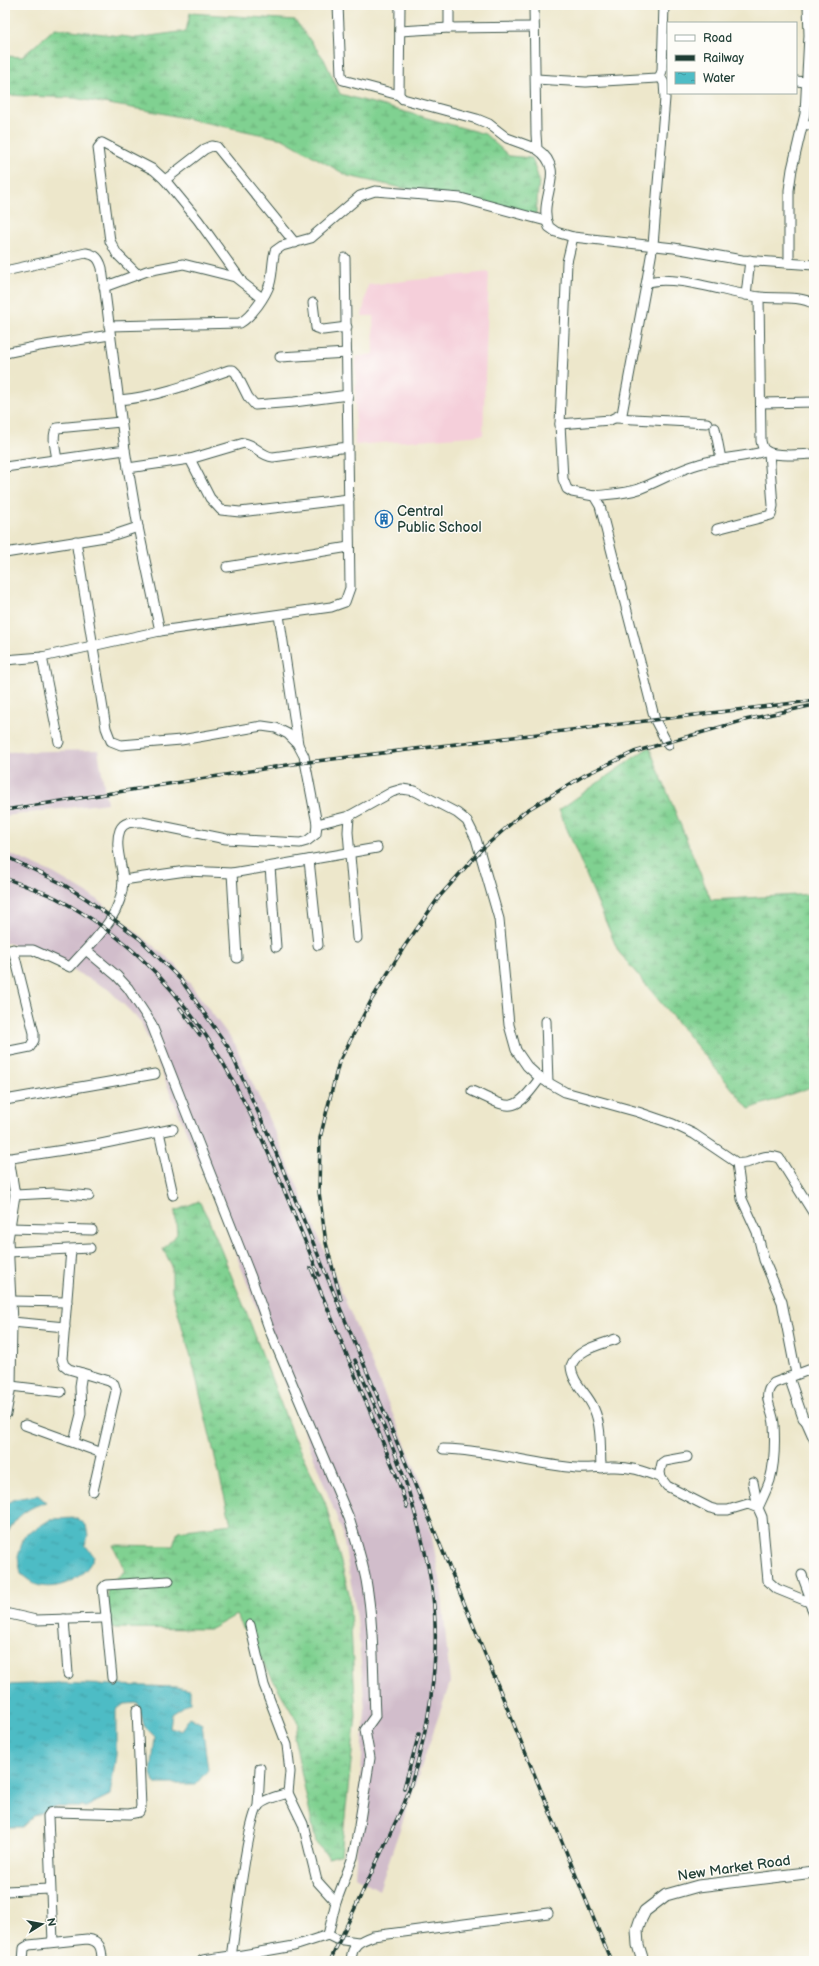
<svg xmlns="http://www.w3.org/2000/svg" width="819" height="1966" font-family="'Balsamiq Sans',sans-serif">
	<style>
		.built { fill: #f5cfda }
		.railway { fill: #d1bdcb }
		.wetland { fill: url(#wetland-marsh); stroke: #508762 }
		.water { fill: url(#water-ripples); stroke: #367c7c }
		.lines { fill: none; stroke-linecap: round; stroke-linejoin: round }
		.minor-casing { stroke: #3e564b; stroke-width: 11 }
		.tertiary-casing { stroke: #3e564b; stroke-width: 13 }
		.minor { stroke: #fff; stroke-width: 9 }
		.tertiary { stroke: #fff; stroke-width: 11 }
		.rail-casing { stroke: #1f3d34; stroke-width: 3.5 }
		.rail { stroke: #fdfcf7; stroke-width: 2; stroke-dasharray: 6; stroke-linecap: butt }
		.labels { text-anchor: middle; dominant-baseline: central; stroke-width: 3; stroke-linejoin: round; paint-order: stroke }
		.poi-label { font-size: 14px; fill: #1f3d34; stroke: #fdfcf7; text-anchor: start }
		.street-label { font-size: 14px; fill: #1f3d34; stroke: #fdfcf7 }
	</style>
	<defs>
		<pattern id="wetland-marsh" width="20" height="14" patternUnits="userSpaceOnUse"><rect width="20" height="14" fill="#80d191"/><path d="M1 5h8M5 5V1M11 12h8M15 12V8" fill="none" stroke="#68ab77"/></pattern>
		<pattern id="water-ripples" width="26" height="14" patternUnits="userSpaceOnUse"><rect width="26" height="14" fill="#4ebcc5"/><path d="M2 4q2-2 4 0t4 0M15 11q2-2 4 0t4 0" fill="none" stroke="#409aa1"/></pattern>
	</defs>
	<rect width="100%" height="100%" fill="#fdfcf7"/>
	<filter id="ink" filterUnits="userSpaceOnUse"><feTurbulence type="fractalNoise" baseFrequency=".025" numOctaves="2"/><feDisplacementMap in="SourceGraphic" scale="8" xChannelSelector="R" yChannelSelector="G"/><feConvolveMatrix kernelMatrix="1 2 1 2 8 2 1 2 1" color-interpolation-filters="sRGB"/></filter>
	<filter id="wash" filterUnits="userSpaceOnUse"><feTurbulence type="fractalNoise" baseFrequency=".012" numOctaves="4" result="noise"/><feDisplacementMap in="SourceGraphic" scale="16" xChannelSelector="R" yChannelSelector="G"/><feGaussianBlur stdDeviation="0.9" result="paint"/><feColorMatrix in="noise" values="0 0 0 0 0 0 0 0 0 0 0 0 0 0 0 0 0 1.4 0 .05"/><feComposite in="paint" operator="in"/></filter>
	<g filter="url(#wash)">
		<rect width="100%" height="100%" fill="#ede7cb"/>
		<path class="built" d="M489,272L483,435L355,445L356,357L374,354L373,316H362L368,285Z"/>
		<g class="railway">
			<path d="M98,750L107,803L5,816V752Z"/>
			<path d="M5,852L53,873L97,899L176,965L235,1044L276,1135L422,1484L441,1585L450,1683L379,1890L355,1876L365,1709L357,1618L342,1531L223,1220L141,1022L108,989L61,964L8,943L5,944Z"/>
		</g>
		<g class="wetland">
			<path d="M190,13L295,20L324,59L340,94L485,134L509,156L532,158L539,180L536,213L528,216L348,176L283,139L156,112L73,98L5,95V56L22,57L55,28L136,38L186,31Z"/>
			<path d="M649,747L711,900L814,894V1086L749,1109L618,951L559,810Z"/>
			<path d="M199,1201L208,1218L247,1314L293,1436L325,1502L349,1593L356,1716L341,1854L329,1858L316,1843L294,1737L299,1725L236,1615L211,1629L110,1628L107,1586L125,1571L113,1545L173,1546L178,1531L231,1524L193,1365L172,1291V1266L163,1249L177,1234L175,1211Z"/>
		</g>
		<g class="water">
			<path d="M38,1495L46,1502C25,1509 15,1517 5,1538V1505L15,1499Z"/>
			<path d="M77,1518L86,1525L88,1536L85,1545L94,1556C87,1577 59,1592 37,1585C32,1583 26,1578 21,1574L18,1557L24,1536L51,1519Z"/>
			<path d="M55,1683L176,1687L190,1690V1702L172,1714L170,1727L181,1731L189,1717L202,1724L208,1770L196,1784H155L151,1774L155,1737L144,1726L138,1703L124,1704L116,1710V1755L110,1795L86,1807H53L34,1816L22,1827H5V1685Z"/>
		</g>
	</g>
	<g filter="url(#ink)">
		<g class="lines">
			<defs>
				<g id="minor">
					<path d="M338,5L341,74L343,80L399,95"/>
					<path d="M400,5L399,95L403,99L477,119L489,124L507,138L537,149"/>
					<path d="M449,5V28"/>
					<path d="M534,5L536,134L537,149C569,171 536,199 549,227L556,232L573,237L674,248L742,260L814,265"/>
					<path d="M400,31L449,28L534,27"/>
					<path d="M536,79L586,82L657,78L660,76L662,71L664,5"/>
					<path d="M796,81L806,82"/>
					<path d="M804,124L814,126"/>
					<path d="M165,180L205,149L212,146L217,147L295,243"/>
					<path d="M573,237L567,262L560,424L563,479L567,489L572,492L594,496L600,506L655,720L668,745"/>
					<path d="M789,263V190L792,169L805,114L809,35L808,5"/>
					<path d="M5,271L86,253C96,255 99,258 102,268L125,450L5,467"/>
					<path d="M137,274L117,254L110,241L98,148L102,143L154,170L165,180L198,220L241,280"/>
					<path d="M646,285L653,245L665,98L664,83L660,76"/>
					<path d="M104,287L147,271L183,264L235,277L262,298"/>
					<path d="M746,295L750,260"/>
					<path d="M759,297L761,441C762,445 762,448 765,450C773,458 803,454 814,454"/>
					<path d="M313,303L316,328L323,330L347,327"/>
					<path d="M109,326L240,323C252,316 266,296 270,283C273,272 272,261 275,251L282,246L311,238L360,196L375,191L461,198L546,221"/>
					<path d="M5,353L39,346L110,335"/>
					<path d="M280,357L347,353"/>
					<path d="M119,400C157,397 193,383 229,370H233L236,373L248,397L255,405L294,402L348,395"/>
					<path d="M761,403L814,402"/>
					<path d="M616,418L707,423"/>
					<path d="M560,424L610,420L622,414L646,285L649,282C674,274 731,294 759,297C776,299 799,295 814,304"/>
					<path d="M715,428L721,459"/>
					<path d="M190,459L210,498L221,510L240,512L349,499"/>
					<path d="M57,460C56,451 51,435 57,428L121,422"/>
					<path d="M128,468L190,459L244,443C256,445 261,456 273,457L348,447L345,258"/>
					<path d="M594,496C609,494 625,494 639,489C660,481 677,470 699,464C721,457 744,458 765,451"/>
					<path d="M717,529L771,515L773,506L769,453"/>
					<path d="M76,541L106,728L111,741L121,745L181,740L262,726L276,728L288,734L297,743L304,756L317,824L349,816L392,792L402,789L415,791L457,813L467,821L476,839L499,919L509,1025L516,1050L527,1066L540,1078L565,1092L638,1112L673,1124L694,1134L737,1163C753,1166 761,1151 779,1158L814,1214"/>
					<path d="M5,553L111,536L138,527"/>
					<path d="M227,567L349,547"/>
					<path d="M279,615L298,744"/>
					<path d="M160,631L331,607L345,602L350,588L348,447"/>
					<path d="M42,657L59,742"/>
					<path d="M5,660L42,657L160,631L138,527L125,450"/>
					<path d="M349,816L348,832L357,938"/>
					<path d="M309,860L318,945"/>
					<path d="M270,867L276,947"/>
					<path d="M232,873L237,958"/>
					<path d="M123,880L186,871L232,873L377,848"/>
					<path d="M5,950H33L70,967C92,942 123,916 123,880C122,864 114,845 120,830C124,821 133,822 142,822L226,839L300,843L307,841L316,834L317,824"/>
					<path d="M86,950L117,976L128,988L151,1023L251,1277L270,1331L349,1518C355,1538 362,1559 366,1580C374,1625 373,1671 375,1716L365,1730L370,1758L359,1826L353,1857L336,1902L328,1935"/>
					<path d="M546,1021L548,1083"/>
					<path d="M5,1052L30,1047L34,1040V1033L13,949"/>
					<path d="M472,1091C510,1108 513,1116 540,1078"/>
					<path d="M5,1100L155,1074"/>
					<path d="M159,1132L173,1195"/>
					<path d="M5,1159L96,1145L173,1129"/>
					<path d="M737,1163L742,1199L757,1232L764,1260L782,1302L796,1374"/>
					<path d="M15,1195L54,1193L89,1196"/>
					<path d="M9,1228L92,1230"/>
					<path d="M71,1250L62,1359L64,1365L69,1369L109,1381L114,1384L116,1391L93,1491"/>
					<path d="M8,1252L90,1248"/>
					<path d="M11,1301L67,1302"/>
					<path d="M12,1322L65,1327"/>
					<path d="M789,1377L803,1418L806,1421L814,1420"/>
					<path d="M11,1386L61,1392"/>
					<path d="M6,1414L11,1386L12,1322L8,1240L15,1195L9,1158"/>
					<path d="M806,1421L814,1439"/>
					<path d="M25,1425L102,1453"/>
					<path d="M74,1442L81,1414L80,1386L82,1373"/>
					<path d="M443,1449C488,1450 531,1464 576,1468C588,1469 599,1467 610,1467C629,1466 644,1471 661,1478"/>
					<path d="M687,1457L665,1461L662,1463L660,1472L661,1478L667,1486L710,1508L718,1510H728L748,1504L758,1508L762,1517L768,1581L777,1589L809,1602L814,1613"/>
					<path d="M601,1468C600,1449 602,1427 594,1409C588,1393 572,1384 571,1366C577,1349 600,1345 616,1339"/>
					<path d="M753,1482L758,1508"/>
					<path d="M758,1508C762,1499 767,1489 770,1480C775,1462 775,1441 774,1424C773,1409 760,1395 774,1383L814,1368"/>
					<path d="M802,1575L809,1594L811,1605"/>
					<path d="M5,1613L36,1620L102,1618L106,1616L103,1588L106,1585L169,1581"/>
					<path d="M106,1616L112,1678"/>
					<path d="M64,1619L68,1674"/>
					<path d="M250,1625L264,1685L287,1745L290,1772L288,1793"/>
					<path d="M258,1806L260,1768"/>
					<path d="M5,1891L50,1889"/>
					<path d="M336,1902L317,1881L303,1824L288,1793C279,1796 266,1798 259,1805C247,1820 235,1932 231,1957L294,1946L328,1935L336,1939L358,1942"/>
					<path d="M53,1942L48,1816L50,1813L55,1812L129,1814L139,1812L141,1807L137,1710"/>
					<path d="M23,1961L24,1948L29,1945L87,1939C100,1940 102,1949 102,1961"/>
					<path d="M351,1961C352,1944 359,1941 373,1936L548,1913"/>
				</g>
				<g id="tertiary">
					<path d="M203,1961L231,1957L235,1961"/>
					<path d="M643,1961L638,1945L637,1930L640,1921L645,1911L666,1895L698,1886L814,1872"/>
				</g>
			</defs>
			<use href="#minor" class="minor-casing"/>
			<use href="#tertiary" class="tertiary-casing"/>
			<use href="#minor" class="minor"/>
			<use href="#tertiary" class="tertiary"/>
			<defs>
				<g id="rail">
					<path d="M5,810L300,763L810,701"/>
					<path d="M5,856L61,883L88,900L140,939L181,980L228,1047L269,1136L340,1308L432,1525L611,1961"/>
					<path d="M5,878C22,885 40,890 56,898C209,978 257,1126 319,1275"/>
					<path d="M180,1008L200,1035"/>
					<path d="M311,1268L395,1472L407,1507"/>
					<path d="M341,1300L326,1243L319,1192L320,1138L339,1062L372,999L404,947L439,897L480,851L524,812L585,775L634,752L745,720L814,705"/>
					<path d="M404,1788L419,1734"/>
					<path d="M330,1961L404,1804C428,1739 442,1659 432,1589C427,1554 417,1520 407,1486C393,1443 372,1401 355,1360"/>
				</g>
			</defs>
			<use href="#rail" class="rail-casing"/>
			<use href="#rail" class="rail"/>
		</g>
	</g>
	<defs>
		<symbol id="building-ring" viewBox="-11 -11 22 22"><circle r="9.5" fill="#fdfcf7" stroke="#1f6fb2" stroke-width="1.5"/><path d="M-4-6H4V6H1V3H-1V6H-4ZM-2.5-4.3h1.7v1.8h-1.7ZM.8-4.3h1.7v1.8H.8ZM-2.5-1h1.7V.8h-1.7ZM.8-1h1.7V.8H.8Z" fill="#1f6fb2"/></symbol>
	</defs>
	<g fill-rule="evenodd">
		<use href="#building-ring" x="374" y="509" width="20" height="20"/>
	</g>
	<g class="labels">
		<g class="poi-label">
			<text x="397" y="511">Central<tspan x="397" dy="16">Public School</tspan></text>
		</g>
		<g class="street-label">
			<text transform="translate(734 1868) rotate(-8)">New Market Road</text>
		</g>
	</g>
	<rect width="819" height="1966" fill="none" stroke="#fdfcf7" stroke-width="20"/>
	<rect x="667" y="22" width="130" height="72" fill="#fdfcf7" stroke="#a4b0a9"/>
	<rect x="675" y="35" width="20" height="6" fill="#ffffff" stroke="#a4b0a9"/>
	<text x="703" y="42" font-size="12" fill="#1f3d34">Road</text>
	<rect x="675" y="55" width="20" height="6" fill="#1f3d34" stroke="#a4b0a9"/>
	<text x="703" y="62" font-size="12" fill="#1f3d34">Railway</text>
	<rect x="675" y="72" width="20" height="12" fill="url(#water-ripples)" stroke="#a4b0a9"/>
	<text x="703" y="82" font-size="12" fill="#1f3d34">Water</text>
	<g transform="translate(42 1924) rotate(79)" stroke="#fdfcf7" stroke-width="3" paint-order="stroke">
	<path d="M0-3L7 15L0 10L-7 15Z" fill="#1f3d34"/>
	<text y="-6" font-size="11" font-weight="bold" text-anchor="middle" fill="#1f3d34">N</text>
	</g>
</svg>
